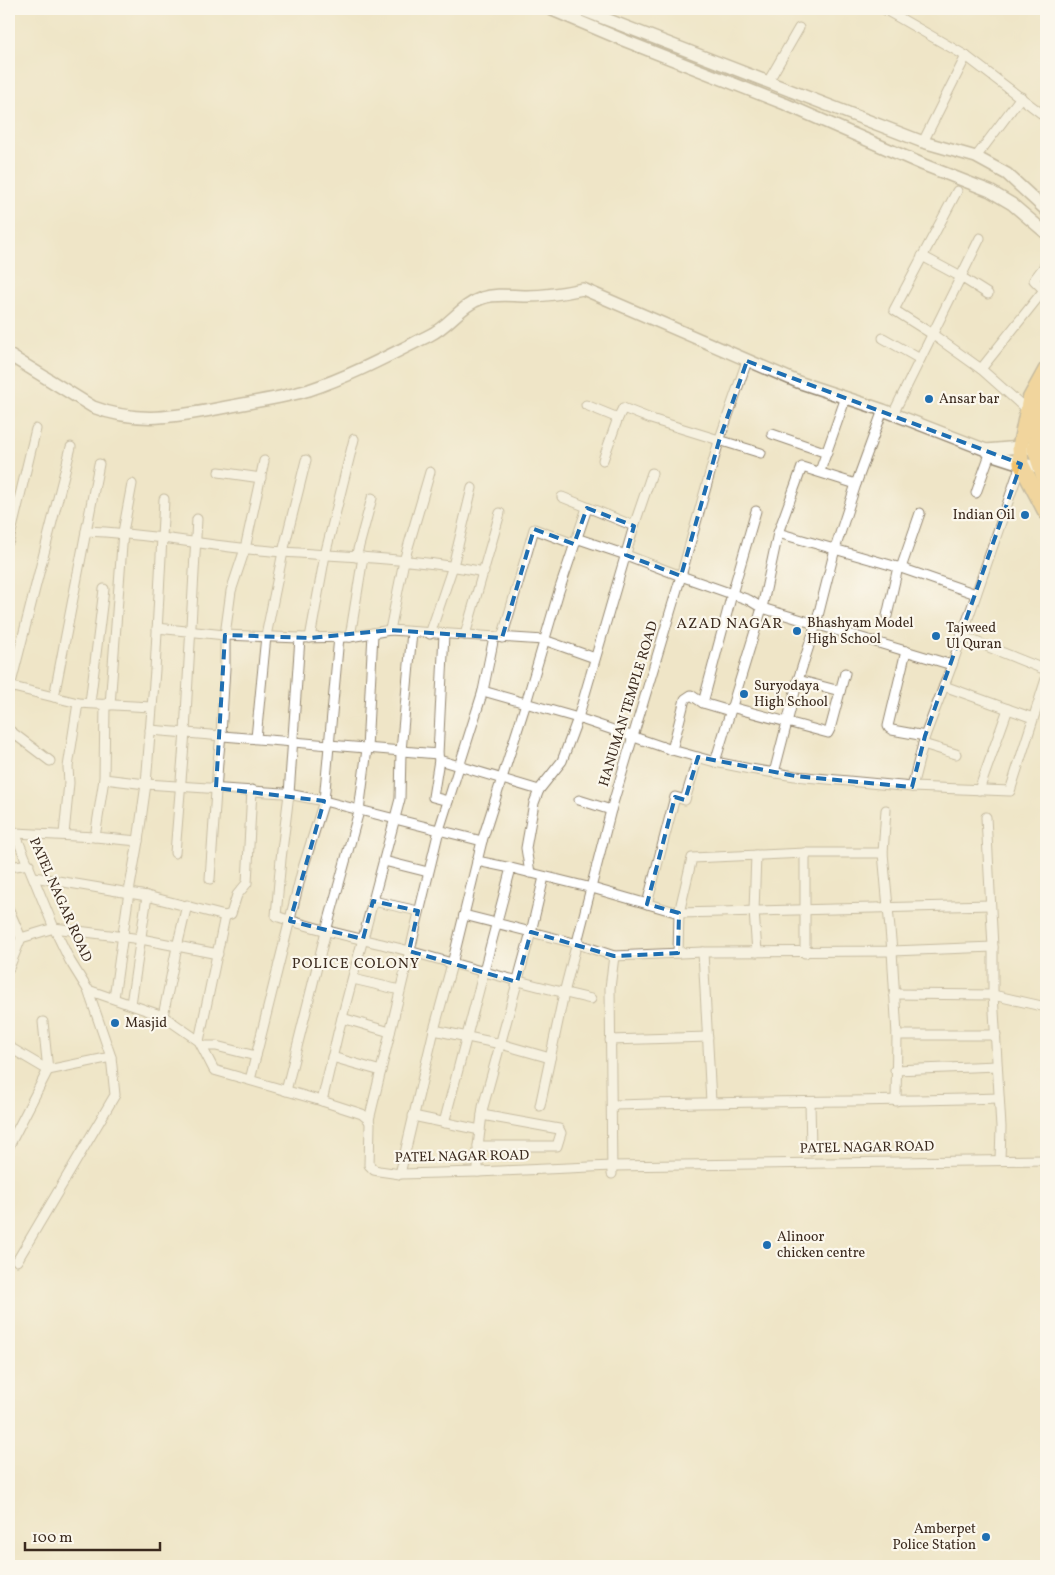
<svg xmlns="http://www.w3.org/2000/svg" width="1055" height="1575" font-family="Vollkorn,serif">
	<style>
		.lines { fill: none; stroke-linecap: round; stroke-linejoin: round }
		.minor-casing { stroke: #958872; stroke-width: 11 }
		.tertiary-casing { stroke: #958872; stroke-width: 14 }
		.primary-casing { stroke: #958872; stroke-width: 18 }
		.minor { stroke: #fff; stroke-width: 9 }
		.tertiary { stroke: #fff; stroke-width: 11 }
		.primary { stroke: #f3c26a; stroke-width: 15 }
		.marked { fill: none; stroke: #1f6fb2; stroke-width: 4; stroke-dasharray: 10 6; stroke-linejoin: round }
		.poi-dot { fill: #1f6fb2; stroke: #fbf7ec; stroke-width: 2 }
		.labels { text-anchor: middle; dominant-baseline: central; stroke-width: 4.5; stroke-linejoin: round; paint-order: stroke }
		.poi-label { font-size: 14px; fill: #3b2a1e; stroke: #fbf7ec; text-anchor: start }
		.street-label { font-size: 14px; fill: #3b2a1e; stroke: #fbf7ec }
		.neighbourhood-label { font-size: 15px; letter-spacing: 1px; fill: #3b2a1e; stroke: #fbf7ec }
	</style>
	<rect width="100%" height="100%" fill="#fbf7ec"/>
	<filter id="ink" filterUnits="userSpaceOnUse"><feTurbulence type="fractalNoise" baseFrequency=".02" numOctaves="2"/><feDisplacementMap in="SourceGraphic" scale="10" xChannelSelector="R" yChannelSelector="G"/><feConvolveMatrix kernelMatrix="1 2 1 2 8 2 1 2 1" color-interpolation-filters="sRGB"/></filter>
	<filter id="wash" filterUnits="userSpaceOnUse"><feTurbulence type="fractalNoise" baseFrequency=".0096" numOctaves="4" result="noise"/><feDisplacementMap in="SourceGraphic" scale="20" xChannelSelector="R" yChannelSelector="G"/><feGaussianBlur stdDeviation="1.12" result="paint"/><feColorMatrix in="noise" values="0 0 0 0 0 0 0 0 0 0 0 0 0 0 0 0 0 1.4 0 .05"/><feComposite in="paint" operator="in"/></filter>
	<g filter="url(#wash)">
		<rect width="100%" height="100%" fill="#efe5c7"/>
	</g>
	<g filter="url(#ink)">
		<g class="lines">
			<defs>
				<g id="minor">
					<path d="M884,9L966,56L1046,117"/>
					<path d="M768,82L799,28"/>
					<path d="M923,142L966,56"/>
					<path d="M976,157L1021,97"/>
					<path d="M957,191L894,310L932,334L981,369L1027,410"/>
					<path d="M922,256L961,277L988,294"/>
					<path d="M883,338L920,359"/>
					<path d="M981,369L1044,290L1034,280L1046,264"/>
					<path d="M586,405L618,418"/>
					<path d="M893,414L980,238"/>
					<path d="M772,434L827,453"/>
					<path d="M603,460L618,418L623,408L651,419L761,453"/>
					<path d="M820,471L846,397"/>
					<path d="M219,472L261,478"/>
					<path d="M976,493L990,454"/>
					<path d="M562,497L634,526"/>
					<path d="M86,531C144,533 202,545 260,550C335,557 411,557 484,572"/>
					<path d="M778,533L901,568L976,594"/>
					<path d="M576,538L626,555L681,576L749,600L762,608L952,665"/>
					<path d="M9,541L36,429"/>
					<path d="M356,557L372,498"/>
					<path d="M901,568L920,513"/>
					<path d="M887,616L898,567"/>
					<path d="M157,628L225,635L300,638L350,637L390,630L544,640L595,658"/>
					<path d="M390,630L404,561L430,472"/>
					<path d="M430,634L453,566L472,488"/>
					<path d="M444,634L438,754L439,760L433,797L448,801"/>
					<path d="M465,635L500,513"/>
					<path d="M961,636L1046,670"/>
					<path d="M350,637L363,557"/>
					<path d="M300,638L289,794L281,859L276,916C319,931 365,939 409,951C469,968 529,985 591,999"/>
					<path d="M310,638L325,555L354,439"/>
					<path d="M502,638L534,529L574,544"/>
					<path d="M906,651L888,726L889,728L892,730L925,736"/>
					<path d="M798,680L840,691"/>
					<path d="M9,686L78,703L151,707"/>
					<path d="M944,686L1033,718"/>
					<path d="M9,691L71,447"/>
					<path d="M483,691L578,718L672,750L715,762L750,769L795,776L912,787L1010,791L1046,679"/>
					<path d="M54,697L99,464"/>
					<path d="M90,703L104,589"/>
					<path d="M703,703L730,711"/>
					<path d="M105,704L104,779L146,784L283,793L324,801L482,841"/>
					<path d="M110,705L123,532L132,484"/>
					<path d="M731,707L828,733L830,729L845,673"/>
					<path d="M9,730L50,761"/>
					<path d="M150,730L438,754"/>
					<path d="M256,738L266,636L283,552L306,460"/>
					<path d="M923,744L956,754"/>
					<path d="M672,750L685,699L691,695L703,703L732,594L756,511"/>
					<path d="M439,760L539,790"/>
					<path d="M715,762L762,608L778,533L802,467L856,484"/>
					<path d="M774,773L798,680L816,624L835,549L856,484L883,410"/>
					<path d="M104,779L95,837L138,841"/>
					<path d="M912,787L925,736L952,665L1021,464"/>
					<path d="M979,790L1008,709"/>
					<path d="M579,800L611,810"/>
					<path d="M886,810L883,853L892,951L897,1035L896,1101"/>
					<path d="M986,817L993,947V995L1001,1127L1000,1160"/>
					<path d="M9,826L15,833L54,928L70,961L88,990L163,1016L199,1041L214,1070L322,1101L362,1114L369,1120L370,1124L369,1165L374,1170L379,1171L400,1174L478,1172L612,1166L1046,1160"/>
					<path d="M15,833L95,837"/>
					<path d="M64,834L69,783L68,767L78,703"/>
					<path d="M175,853L185,732L197,519"/>
					<path d="M756,855L754,911L757,952"/>
					<path d="M384,861L428,872"/>
					<path d="M477,861L511,868L592,888L679,913L990,905"/>
					<path d="M9,867L29,864"/>
					<path d="M530,873L526,848L534,803L539,790L562,761L578,718L634,526L652,473"/>
					<path d="M34,877L147,896L225,916L231,914L237,895L247,883L252,790"/>
					<path d="M210,879L218,762L221,735L225,668V635L231,591L245,549L264,461"/>
					<path d="M373,901L418,911"/>
					<path d="M647,904L675,797L685,800L698,757"/>
					<path d="M9,910L21,938"/>
					<path d="M464,915L578,944L614,956L703,952L892,951L993,947"/>
					<path d="M703,952L711,1102"/>
					<path d="M678,953L679,913L692,858L805,853H883"/>
					<path d="M805,953V853"/>
					<path d="M9,968L21,938L54,928L141,939L218,954"/>
					<path d="M353,979L400,990"/>
					<path d="M894,994L993,995L1046,1007"/>
					<path d="M114,998L129,892L138,841L146,784L155,670L164,499"/>
					<path d="M131,1004L147,896"/>
					<path d="M163,1016L177,947L187,905"/>
					<path d="M342,1018L390,1032"/>
					<path d="M434,1030L501,1044L550,1058"/>
					<path d="M897,1035H996"/>
					<path d="M610,1040L708,1037"/>
					<path d="M199,1041L225,916"/>
					<path d="M203,1046H216L256,1056"/>
					<path d="M9,1047L48,1070L111,1057"/>
					<path d="M332,1057L381,1071"/>
					<path d="M895,1070L997,1066"/>
					<path d="M250,1080L302,871L324,801L339,637"/>
					<path d="M286,1091L326,931L359,811L367,749L373,633"/>
					<path d="M322,1101L338,1033L400,799L401,751L412,632"/>
					<path d="M810,1102L811,1150"/>
					<path d="M612,1105C741,1101 870,1102 999,1098"/>
					<path d="M540,1106L564,993L611,810L681,576L719,441L747,361"/>
					<path d="M413,1116L480,1130"/>
					<path d="M369,1120L439,830L483,691L494,637"/>
					<path d="M444,1123L511,868"/>
					<path d="M9,1146L48,1070L43,1022"/>
					<path d="M478,1146H557L561,1133L559,1129L482,1115"/>
					<path d="M478,1172V1146L483,1107L531,932L544,877"/>
					<path d="M400,1174L434,1030L452,964L482,841L526,703L559,591L587,508"/>
					<path d="M612,1174L610,988L614,956"/>
					<path d="M17,1261L115,1095L111,1057L88,990"/>
				</g>
				<g id="tertiary">
					<path d="M550,9L623,40L785,104L924,165L990,191L1012,204L1046,233"/>
					<path d="M580,9L923,142L976,157L1007,174L1046,210"/>
					<path d="M9,355L93,407C140,425 180,416 227,407C255,401 282,398 309,390C351,376 390,355 430,335C449,326 461,305 482,298C497,293 511,296 527,296C546,296 564,293 583,289L798,382L883,410L986,450L990,454L1021,464L1040,467L1046,470"/>
					<path d="M986,450L1020,447L1035,449L1046,454"/>
				</g>
				<g id="primary">
					<path d="M1046,370L1030,399L1020,447L1021,464L1046,512"/>
					<path d="M1046,396L1040,415L1035,449L1046,483"/>
				</g>
			</defs>
			<use href="#minor" class="minor-casing"/>
			<use href="#tertiary" class="tertiary-casing"/>
			<use href="#primary" class="primary-casing"/>
			<use href="#minor" class="minor"/>
			<use href="#tertiary" class="tertiary"/>
			<use href="#primary" class="primary"/>
		</g>
	</g>
	<path d="M0 0H1055V1575H0ZM747,361L1021,464L925,736L912,787L795,776L698,757L685,800L675,797L647,904L679,913L678,953L614,956L531,932L517,982L409,951L418,911L373,901L363,939L290,921L324,801L216,788L225,635L310,638L390,630L502,638L534,529L574,544L587,508L634,526L626,555L681,576L719,441Z" fill="#efe5c7" fill-opacity=".55" fill-rule="evenodd"/>
	<path class="marked" d="M747,361L1021,464L925,736L912,787L795,776L698,757L685,800L675,797L647,904L679,913L678,953L614,956L531,932L517,982L409,951L418,911L373,901L363,939L290,921L324,801L216,788L225,635L310,638L390,630L502,638L534,529L574,544L587,508L634,526L626,555L681,576L719,441Z"/>
	<g class="poi-dot">
		<circle cx="929" cy="399" r="5"/>
		<circle cx="1025" cy="515" r="5"/>
		<circle cx="797" cy="631" r="5"/>
		<circle cx="936" cy="636" r="5"/>
		<circle cx="744" cy="694" r="5"/>
		<circle cx="115" cy="1023" r="5"/>
		<circle cx="767" cy="1245" r="5"/>
		<circle cx="986" cy="1537" r="5"/>
	</g>
	<g class="labels">
		<g class="poi-label">
			<text x="939" y="399">Ansar bar</text>
			<text x="1015" y="515" text-anchor="end">Indian Oil</text>
			<text x="807" y="623">Bhashyam Model<tspan x="807" dy="16">High School</tspan></text>
			<text x="946" y="628">Tajweed<tspan x="946" dy="16">Ul Quran</tspan></text>
			<text x="754" y="686">Suryodaya<tspan x="754" dy="16">High School</tspan></text>
			<text x="125" y="1023">Masjid</text>
			<text x="777" y="1237">Alinoor<tspan x="777" dy="16">chicken centre</tspan></text>
			<text x="976" y="1529" text-anchor="end">Amberpet<tspan x="976" dy="16">Police Station</tspan></text>
		</g>
		<g class="street-label">
			<text transform="translate(629 704) rotate(-73)">HANUMAN TEMPLE ROAD</text>
			<text transform="translate(60 900) rotate(66)">PATEL NAGAR ROAD</text>
			<text transform="translate(867 1148) rotate(-1)">PATEL NAGAR ROAD</text>
			<text transform="translate(462 1157) rotate(-1)">PATEL NAGAR ROAD</text>
		</g>
		<g class="neighbourhood-label">
			<text x="730" y="624">AZAD NAGAR</text>
			<text x="356" y="964">POLICE COLONY</text>
		</g>
	</g>
	<rect width="1055" height="1575" fill="none" stroke="#fbf7ec" stroke-width="30"/>
	<path d="M25 1542v8h135v-8" fill="none" stroke="#3b2a1e" stroke-width="2.5"/>
	<text x="32" y="1542" font-size="15" fill="#3b2a1e" stroke="#fbf7ec" stroke-width="4" paint-order="stroke">100 m</text>
</svg>
